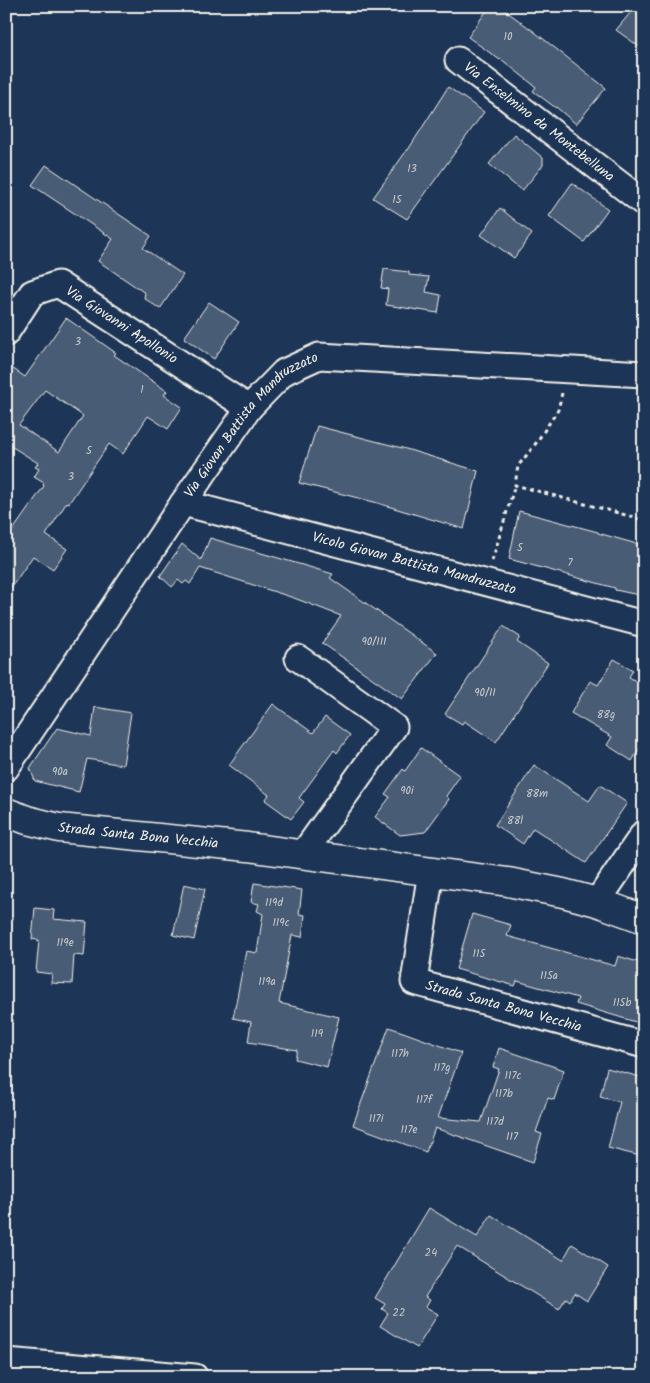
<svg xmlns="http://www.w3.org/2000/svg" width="650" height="1383" font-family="Kalam,sans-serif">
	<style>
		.building { fill: #485b74; stroke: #f4f1e8; fill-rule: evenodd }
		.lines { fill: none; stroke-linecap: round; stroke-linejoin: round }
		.minor-casing { stroke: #f4f1e8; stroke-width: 29 }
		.tertiary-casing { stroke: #f4f1e8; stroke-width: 31 }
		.path { stroke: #f4f1e8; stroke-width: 3; stroke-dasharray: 4 4; stroke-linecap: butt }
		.minor { stroke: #1d3557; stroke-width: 25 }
		.tertiary { stroke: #1d3557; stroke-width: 28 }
		.labels { text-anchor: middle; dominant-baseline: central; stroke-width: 5; stroke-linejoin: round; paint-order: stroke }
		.number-label { font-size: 11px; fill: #c9cccb }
		.street-label { font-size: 14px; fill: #f4f1e8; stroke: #1d3557 }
	</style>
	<rect width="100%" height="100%" fill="#1d3557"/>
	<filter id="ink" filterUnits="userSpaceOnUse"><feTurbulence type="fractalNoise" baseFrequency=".02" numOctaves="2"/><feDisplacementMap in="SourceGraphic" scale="10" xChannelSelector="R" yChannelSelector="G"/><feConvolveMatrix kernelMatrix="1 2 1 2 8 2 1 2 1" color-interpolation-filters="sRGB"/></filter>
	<g filter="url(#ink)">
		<g class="building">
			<path d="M490,6H499L532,30L606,88L576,124L556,107V108L533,91L536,87L501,59L500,60L468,37Z"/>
			<path d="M636,6H644V50L616,30Z"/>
			<path d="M448,87L484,112L407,219L373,198L407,150H408Z"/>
			<path d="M514,134L543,158V165L522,191L489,164Z"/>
			<path d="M46,165L151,236L143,248L183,275L160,309L144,298L145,293L98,261L113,239L32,185Z"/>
			<path d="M572,183L608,209L584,242L549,216Z"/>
			<path d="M500,208L532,234L514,258L481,235Z"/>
			<path d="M384,269L409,272V275L429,277L426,292L441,295L438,313L386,305L388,289L381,288Z"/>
			<path d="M209,302L239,322L214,359L184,338Z"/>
			<path d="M66,318L116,353L114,355L167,391L164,395L182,407L168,429L148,416L123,454L109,444L69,503L67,502L46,535L67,549L53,569L33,556L6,595V540L44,486L43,485L44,483L34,477L39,469L35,467L38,463L6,443V364L25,377ZM45,390L83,416L59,452L19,425Z"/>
			<path d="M317,426L406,449L478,471L464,529L374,502L299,483Z"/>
			<path d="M519,511L598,532V533L644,546V596L615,590V588L509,559Z"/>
			<path d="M210,538L333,574L330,578L437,653L402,699L322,643L341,616L294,598L200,568L190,584L186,581L183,584L178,580L172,587L160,576L182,544L201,560Z"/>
			<path d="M503,626L520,637L517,642L548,663L496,742L464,721L462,724L445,714Z"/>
			<path d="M614,659L633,670L629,677L644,686V741L632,761L607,745L612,737L571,713L590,681L598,685Z"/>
			<path d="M273,704L313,733L325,717L350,735L337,753L334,750L299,798L304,802L291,819L265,800L269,795L229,765Z"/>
			<path d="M95,707L131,713L123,765L87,759L79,792L35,781L30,768L57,728L91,736Z"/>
			<path d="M421,748L460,776L446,796L449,799L425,832L400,835L375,817L390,797L385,794L403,769L405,771Z"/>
			<path d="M534,765L589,801L600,785L627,803L586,863L533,828L523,844L495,825Z"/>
			<path d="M254,883L302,890L299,914L305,915L302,937L292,935L279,1003L339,1017L327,1067L295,1059L297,1050L248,1042L251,1022L233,1018L246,951L257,953L263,914L257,911L259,904L251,902Z"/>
			<path d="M184,884L205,889L194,940L173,935Z"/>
			<path d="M35,908L54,910L53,919L87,922L84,956L74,955L72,984L51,983L52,974L36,972L39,940L32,939Z"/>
			<path d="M472,914L511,925L507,936L615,966L618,956L644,964V1009L639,1023L576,1004L578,998L517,981L515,986L456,969Z"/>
			<path d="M389,1027L461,1053L438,1118L481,1122L499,1069L493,1067L499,1048L564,1070L554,1100L548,1098L536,1132L542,1134L533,1162L435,1128L426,1152L353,1125Z"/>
			<path d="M607,1068L644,1078V1157L608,1148L620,1102L600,1097Z"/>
			<path d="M429,1208L477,1237L491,1215L563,1260L572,1244L608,1267L587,1301L575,1293L570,1301L566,1298L559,1309L457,1246L425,1297L430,1300L426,1307L438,1314L417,1348L380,1326L388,1313L382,1309L385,1304L375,1298Z"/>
		</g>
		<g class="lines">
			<defs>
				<g id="minor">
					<path id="s1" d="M458,60L644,203"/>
					<path id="s2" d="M6,333L32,293L58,284L249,408"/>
					<path id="s3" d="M183,503L644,624"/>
					<path d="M298,658L394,727L303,854"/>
					<path id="s4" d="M6,768L183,503L249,408L284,372L319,356L644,374"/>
					<path id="s5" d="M431,871L414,982L644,1045"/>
					<path d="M597,902L644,833"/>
					<path d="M6,1361L195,1377"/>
				</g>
				<g id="tertiary">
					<path id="s6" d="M6,812L27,820L59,828L248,847L508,882L563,893L597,902L644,919"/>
				</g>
			</defs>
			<use href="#minor" class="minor-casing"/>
			<use href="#tertiary" class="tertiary-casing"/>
			<g class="path">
				<path d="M562,393L558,410L534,446L518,466L515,485L644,520"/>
				<path d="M492,561L515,485"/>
			</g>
			<use href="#minor" class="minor"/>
			<use href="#tertiary" class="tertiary"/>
		</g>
	</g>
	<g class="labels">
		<g class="number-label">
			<text x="508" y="37">10</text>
			<text x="412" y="169">13</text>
			<text x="397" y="200">15</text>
			<text x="78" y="342">3</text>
			<text x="142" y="390">1</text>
			<text x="89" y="451">5</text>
			<text x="71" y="477">3</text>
			<text x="520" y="548">5</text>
			<text x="570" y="563">7</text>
			<text x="374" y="642">90/III</text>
			<text x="485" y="693">90/II</text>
			<text x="606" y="715">88g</text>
			<text x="60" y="772">90a</text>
			<text x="407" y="791">90i</text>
			<text x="537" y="794">88m</text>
			<text x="515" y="821">88l</text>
			<text x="274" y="903">119d</text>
			<text x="281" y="923">119c</text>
			<text x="65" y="943">119e</text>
			<text x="479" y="954">115</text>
			<text x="549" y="976">115a</text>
			<text x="267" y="982">119a</text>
			<text x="622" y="1003">115b</text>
			<text x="317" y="1034">119</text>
			<text x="400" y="1054">117h</text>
			<text x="442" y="1068">117g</text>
			<text x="513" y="1076">117c</text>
			<text x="504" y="1094">117b</text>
			<text x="424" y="1100">117f</text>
			<text x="376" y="1119">117i</text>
			<text x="495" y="1122">117d</text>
			<text x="409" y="1130">117e</text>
			<text x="512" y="1137">117</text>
			<text x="431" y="1253">24</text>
			<text x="399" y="1313">22</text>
		</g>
		<g class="street-label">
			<text stroke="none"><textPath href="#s1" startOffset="102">Via Enselmino da Montebelluna</textPath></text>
			<text stroke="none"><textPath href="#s2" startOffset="151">Via Giovanni Apollonio</textPath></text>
			<text stroke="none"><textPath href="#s4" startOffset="424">Via Giovan Battista Mandruzzato</textPath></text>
			<text stroke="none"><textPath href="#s3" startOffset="239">Vicolo Giovan Battista Mandruzzato</textPath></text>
			<text stroke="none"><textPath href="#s6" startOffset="135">Strada Santa Bona Vecchia</textPath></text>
			<text stroke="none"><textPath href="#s5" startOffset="205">Strada Santa Bona Vecchia</textPath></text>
		</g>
	</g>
	<rect width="650" height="1383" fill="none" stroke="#1d3557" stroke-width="25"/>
	<rect x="12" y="12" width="625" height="1358" fill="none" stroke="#f4f1e8" stroke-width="2" filter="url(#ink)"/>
</svg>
